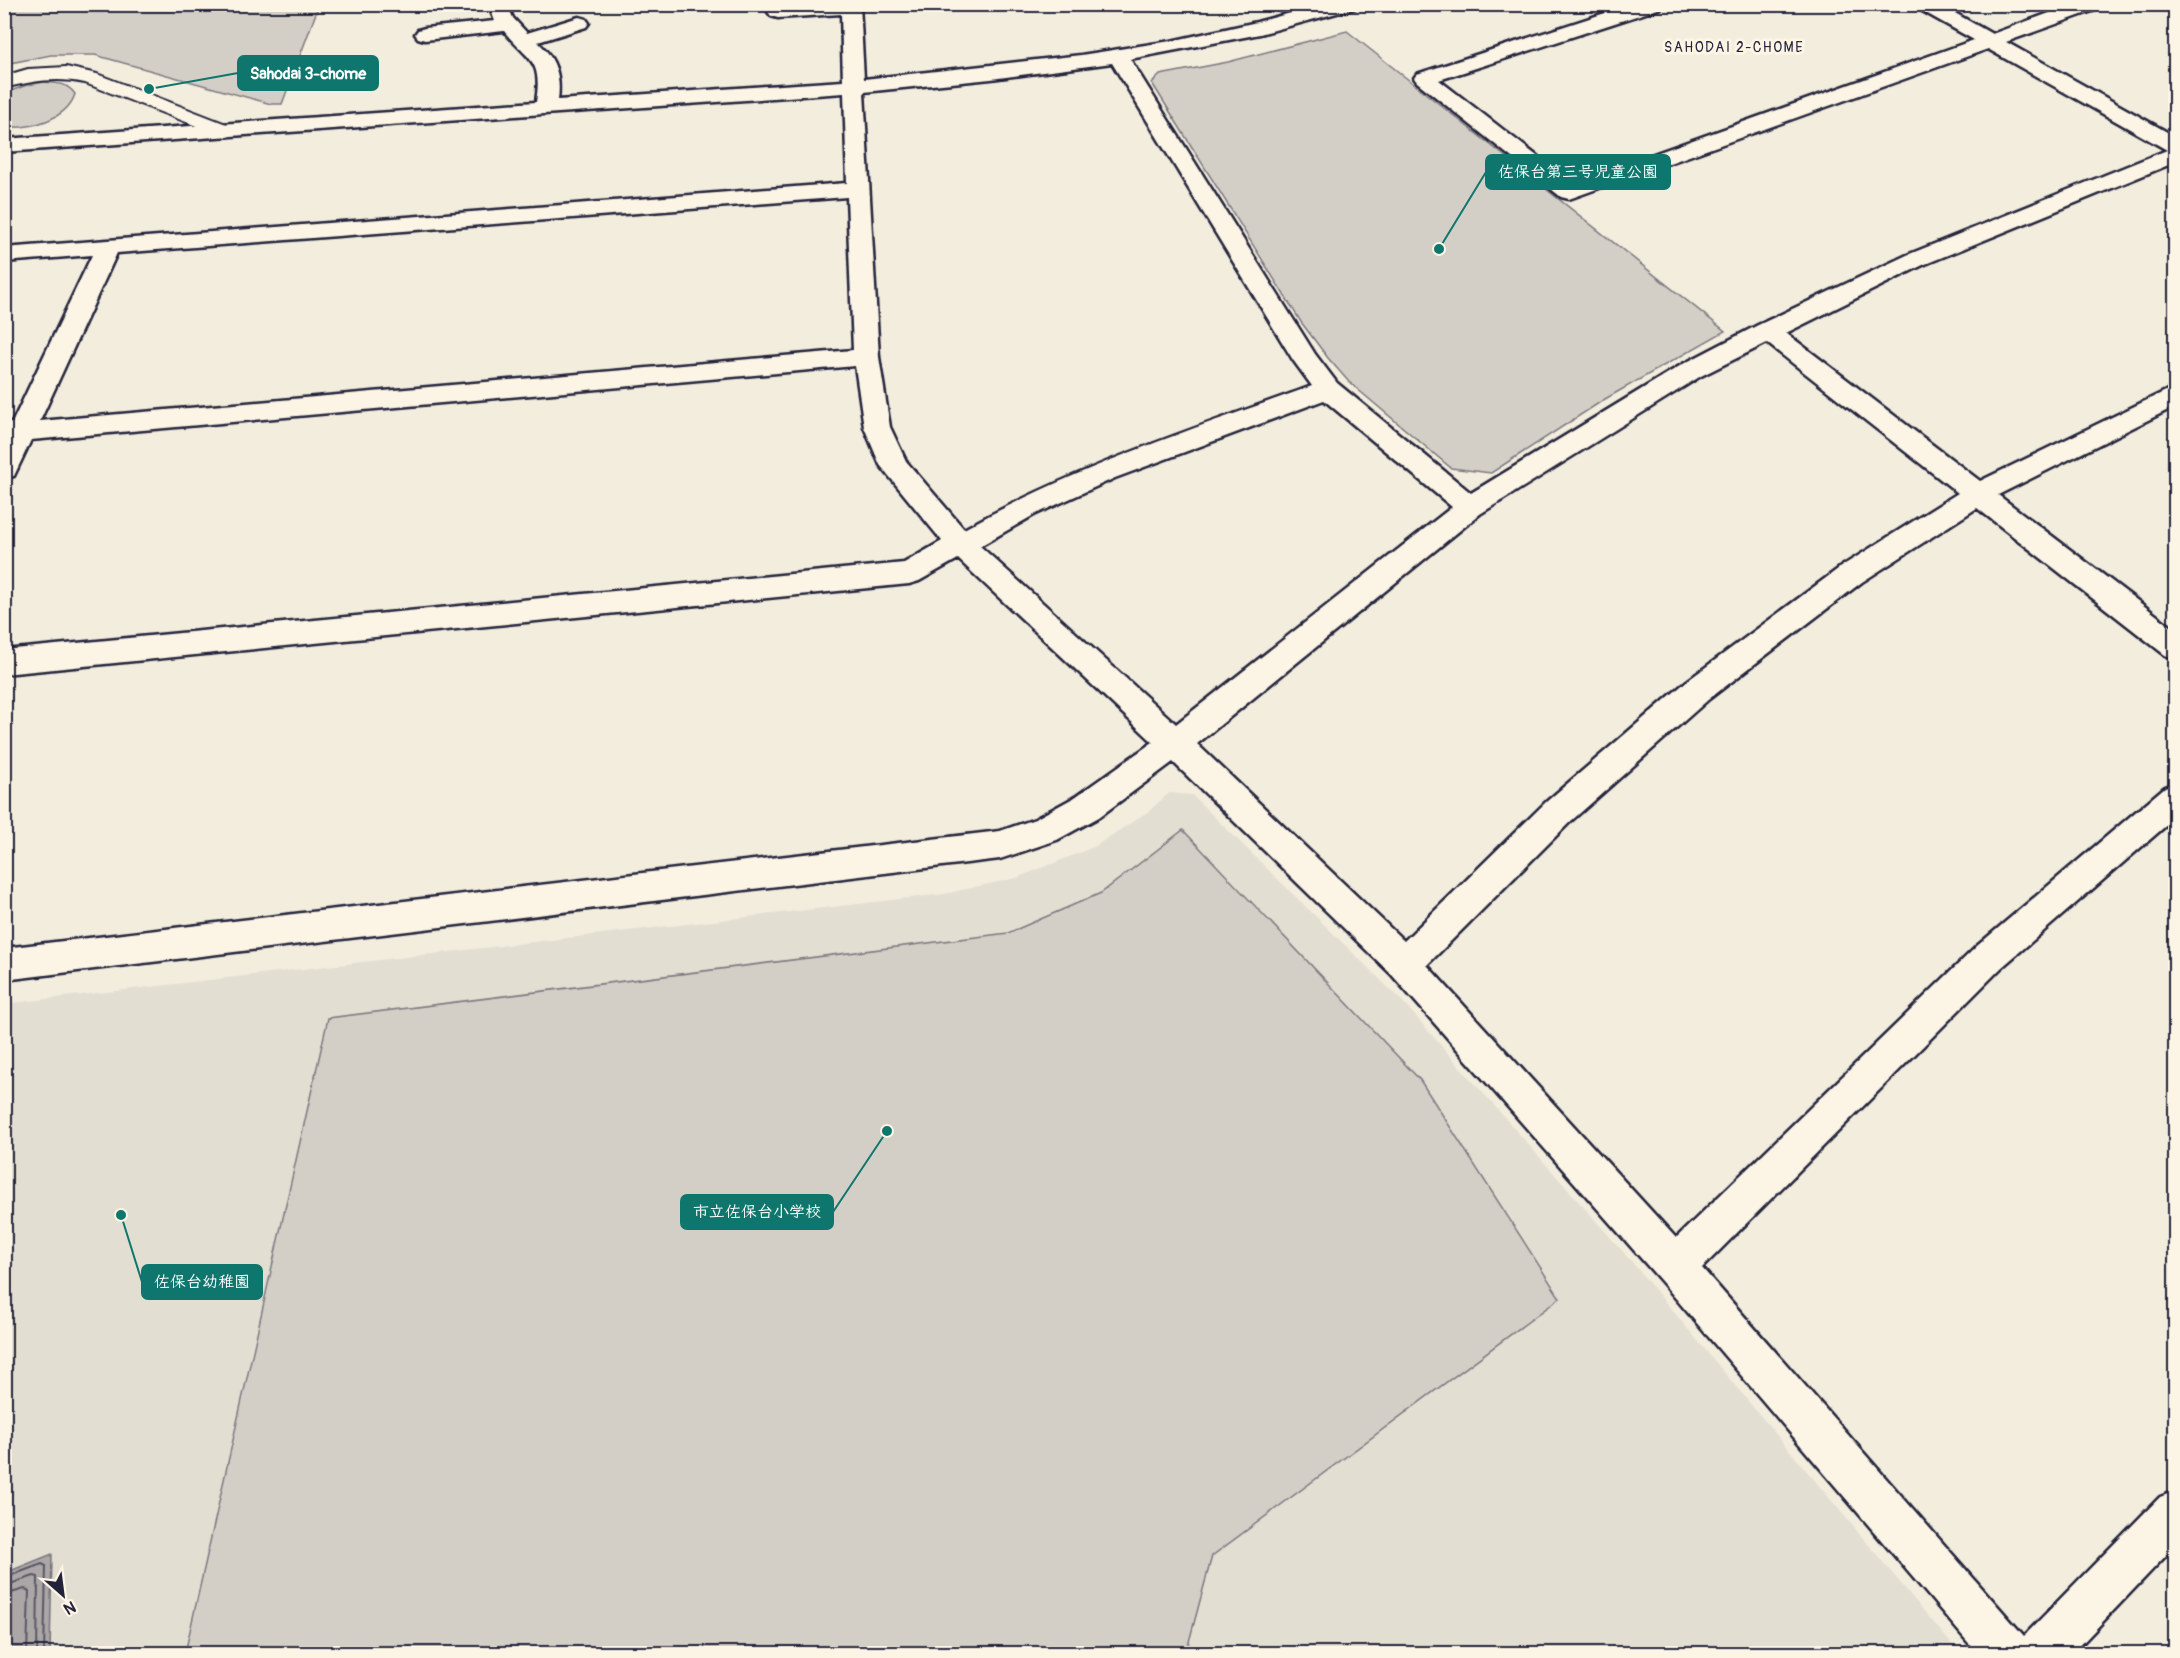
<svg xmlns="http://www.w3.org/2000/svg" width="2180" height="1658" font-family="Pangolin,'Klee One',sans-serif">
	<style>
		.built { fill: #e3ded2 }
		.green { fill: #d4cfc6; stroke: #7b7880; stroke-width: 1.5 }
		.water { fill: #aca7a6; stroke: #75727b; stroke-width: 1.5 }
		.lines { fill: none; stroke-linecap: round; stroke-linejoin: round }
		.shore { stroke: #595766; stroke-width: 2 }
		.lane-casing { stroke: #22223b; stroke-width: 4 }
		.street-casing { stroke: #22223b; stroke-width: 5 }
		.lane { fill: #fcf5e5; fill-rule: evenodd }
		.street { fill: #fcf5e5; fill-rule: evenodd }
		.labels { text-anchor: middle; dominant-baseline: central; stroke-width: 6; stroke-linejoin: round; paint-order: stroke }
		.far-neighbourhood-label { font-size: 14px; letter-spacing: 1.5px; fill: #22223b; stroke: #fcf5e5 }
		.leader { fill: none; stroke: #0f766e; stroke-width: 2 }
		.callout-dot { fill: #0f766e; stroke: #fcf5e5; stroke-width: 2 }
		.callout { fill: #0f766e; stroke: #0f766e; stroke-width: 2 }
		.callout-label { font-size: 16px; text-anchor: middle; font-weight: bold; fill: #fff }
	</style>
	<rect width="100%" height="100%" fill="#f3edde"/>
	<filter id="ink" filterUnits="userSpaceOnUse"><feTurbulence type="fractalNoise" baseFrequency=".0167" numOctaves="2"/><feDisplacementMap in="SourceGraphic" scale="12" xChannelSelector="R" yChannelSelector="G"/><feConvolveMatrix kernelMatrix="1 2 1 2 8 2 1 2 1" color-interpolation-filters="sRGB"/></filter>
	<g filter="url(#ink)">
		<path class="built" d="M1169,793L1192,795L1402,1001L1631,1261L1959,1653H5L4,1004L944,894L1016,878L1094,847L1149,811Z"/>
		<g class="green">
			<path d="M4,5L5,4L319,5L282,104H271L95,55H51L5,64Z"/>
			<path d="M1347,31L1725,331L1605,399L1491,473L1451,468L1349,382L1328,358L1301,322L1152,83L1160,75L1228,62Z"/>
			<path d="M44,82C57,83 67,83 75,94C67,120 29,129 5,127V93L27,85Z"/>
			<path d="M1183,830L1420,1080L1560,1298L1212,1556L1186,1653H185L328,1018L1008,933L1101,893Z"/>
		</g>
		<path class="water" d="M52,1554L50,1653H5V1573Z"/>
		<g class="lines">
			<g class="shore">
				<path d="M4,1578L42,1564L46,1566L44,1654"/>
				<path d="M4,1586L34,1576L38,1577L37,1654"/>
				<path d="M4,1595L25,1589L29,1591L27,1654"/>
			</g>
			<defs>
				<path id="lane" d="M66,67L97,74L234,127L237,131L234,135L227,137L220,135L85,83C56,77 33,81 4,88V76L28,69Z"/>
				<path id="street" d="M488,4H507L513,18L527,33L579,17L586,19L589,23L586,27L538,42C556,59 561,76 558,100L843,81L841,14L778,18L771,16L768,12L771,8L778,6L860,4L864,79L1081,55L1171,41L1257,22L1324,4H1357L1355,8L1260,34L1130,59L1315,354L1337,383L1471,493L1683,364L1758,325L1907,255L2167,150L1988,49L1569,199L1561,197L1417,82L1414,78L1417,74L1633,4H1663L1661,8L1439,80L1572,183L1974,40L1917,8L1915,4H1939L1992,34L2074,4H2103L2101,8L2006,42L2176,137V162L1923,265L1786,333L1980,481L2176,386V406L1998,495L2176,630V659L2165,655L1977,508L1862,582L1709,699L1570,822L1427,965L1676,1238L1977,946L2165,787L2176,783V817L2001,968L1702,1268L2024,1636L2160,1497L2176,1491V1545L2072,1654H1978L1661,1281L1392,975L1173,762L1099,817L1057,840L1000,859L4,980V948L1000,831L1035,819L1075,797L1153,742L958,559L919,581L909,584L4,674V650L904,563L942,541L880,465L864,427L855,366L31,440L14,476L4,478V424L12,423L92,255L4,262V248L847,183L844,93L4,152V139L536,102C543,58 528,61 504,31L425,40L418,38L415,34L418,30L425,28L495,21ZM1112,63L1293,360L1312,386C1193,429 1074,468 964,529L906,461L890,427L879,357L864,92L991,79ZM847,197L853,350L40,421L117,253ZM1767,343L1958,493L1842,566L1687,681L1546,802L1404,941L1197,744L1480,514L1701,376ZM1324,400L1452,507L1176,724L980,546L1034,515L1115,478Z"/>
			</defs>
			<use href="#lane" class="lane-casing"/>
			<use href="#street" class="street-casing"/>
			<use href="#lane" class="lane"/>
			<use href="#street" class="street"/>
		</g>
	</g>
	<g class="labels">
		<g class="far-neighbourhood-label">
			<text x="1734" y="47">SAHODAI 2-CHOME</text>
		</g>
	</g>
	<path class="leader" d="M149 89L238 73M1439 249L1486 172M887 1131L833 1212M121 1215L142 1282"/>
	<g class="callout-dot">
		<circle cx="149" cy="89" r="6"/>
		<circle cx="1439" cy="249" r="6"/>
		<circle cx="887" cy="1131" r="6"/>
		<circle cx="121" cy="1215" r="6"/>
	</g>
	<g class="callout">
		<rect x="238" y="56" width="140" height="34" rx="6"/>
		<rect x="1486" y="155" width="184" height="34" rx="6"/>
		<rect x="681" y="1195" width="152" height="34" rx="6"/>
		<rect x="142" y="1265" width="120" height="34" rx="6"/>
	</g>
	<g class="callout-label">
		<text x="308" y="79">Sahodai 3-chome</text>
		<text x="1578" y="177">佐保台第三号児童公園</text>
		<text x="757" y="1217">市立佐保台小学校</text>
		<text x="202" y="1287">佐保台幼稚園</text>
	</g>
	<rect width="2180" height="1658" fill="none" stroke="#fcf5e5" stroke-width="24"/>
	<rect x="12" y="12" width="2156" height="1634" fill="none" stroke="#22223b" stroke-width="2" filter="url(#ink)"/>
	<g transform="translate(63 1595) rotate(152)" stroke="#fcf5e5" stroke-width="4.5" paint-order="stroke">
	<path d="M0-4.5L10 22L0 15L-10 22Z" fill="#22223b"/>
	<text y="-9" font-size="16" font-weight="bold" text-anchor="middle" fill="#22223b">N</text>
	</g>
</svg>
